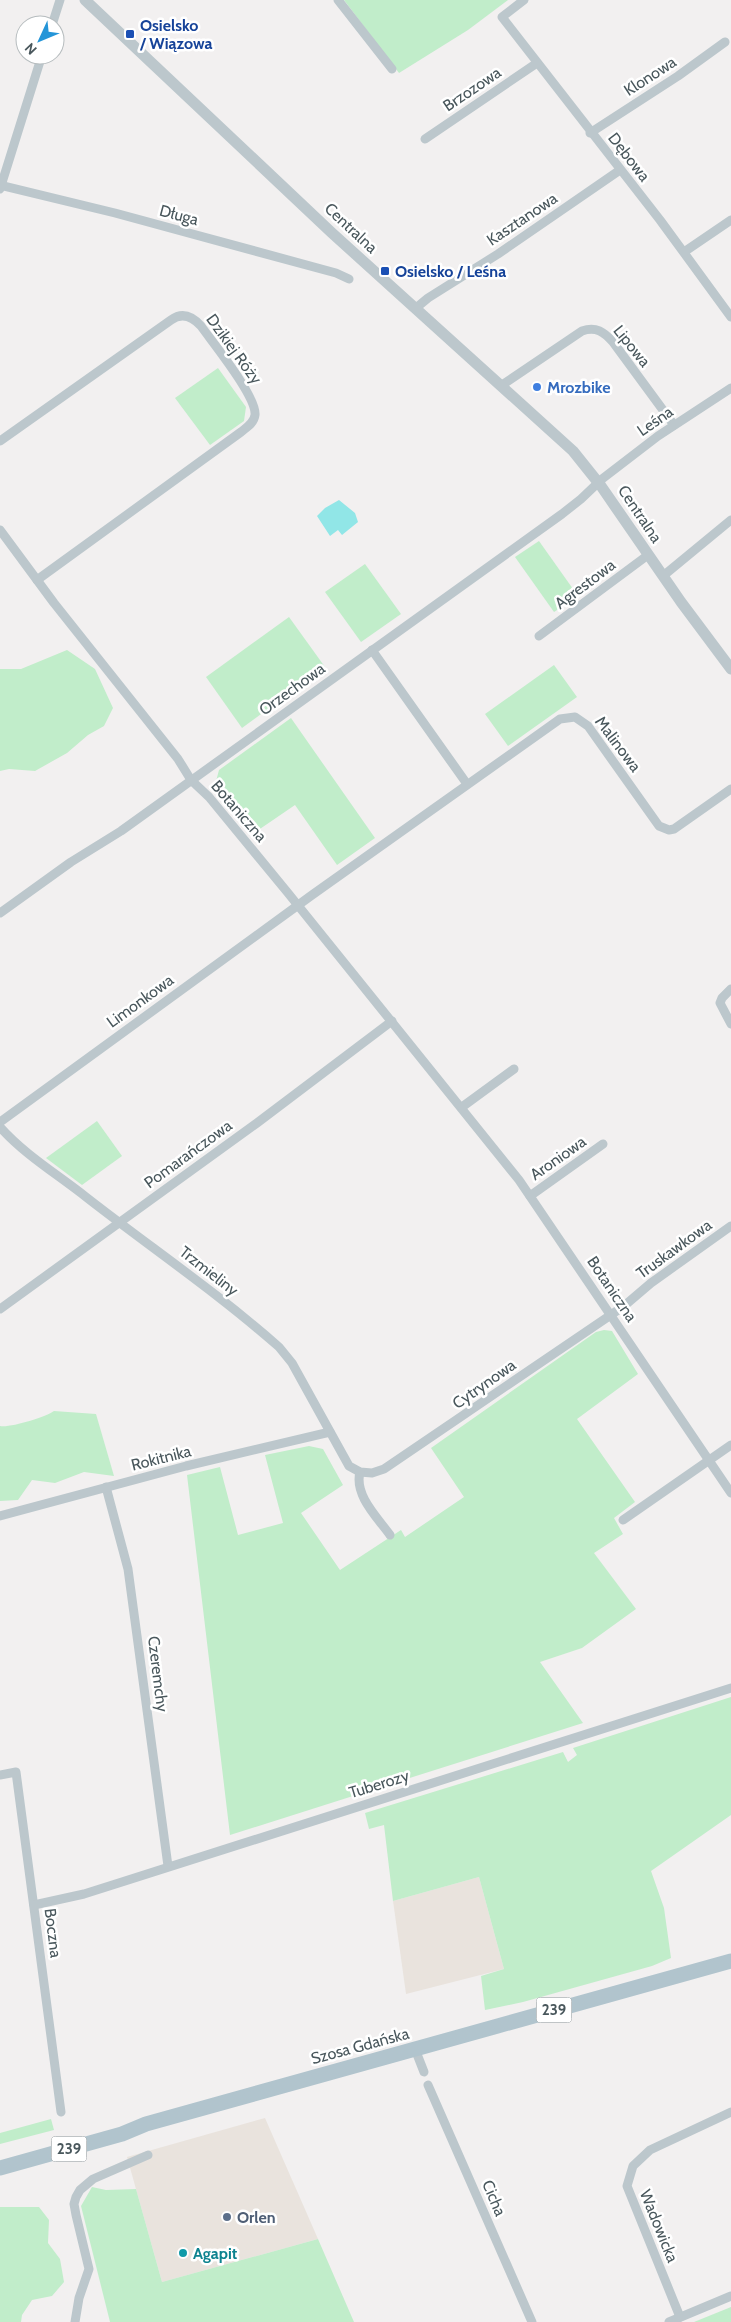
<svg xmlns="http://www.w3.org/2000/svg" width="731" height="2322" font-family="Cabin,sans-serif">
	<style>
		.commercial { fill: #e9e3dd }
		.green { fill: #c1edca }
		.water { fill: #91e6e7 }
		.lines { fill: none; stroke-linecap: round; stroke-linejoin: round }
		.minor { stroke: #bcc7cc; stroke-width: 9 }
		.tertiary { stroke: #bcc7cc; stroke-width: 11 }
		.primary { stroke: #b1c4cd; stroke-width: 15 }
		.transit-dot { fill: #1a4fb4; stroke: #fff; stroke-width: 2 }
		.shop-dot { fill: #3f7fe0; stroke: #fff; stroke-width: 2 }
		.service-dot { fill: #5c6f8a; stroke: #fff; stroke-width: 2 }
		.culture-dot { fill: #0f9aa8; stroke: #fff; stroke-width: 2 }
		.labels { text-anchor: middle; dominant-baseline: central; stroke-width: 5; stroke-linejoin: round; paint-order: stroke }
		.shield { fill: #fff; stroke: #80898d; stroke-width: 1 }
		.shield-label { font-size: 15px; font-weight: bold; fill: #49575c }
		.transit-label { font-size: 16px; font-weight: bold; fill: #164399; stroke: #fff; text-anchor: start }
		.street-label { font-size: 16px; fill: #49575c; stroke: #fff }
		.shop-label { font-size: 16px; font-weight: bold; fill: #366cbe; stroke: #fff; text-anchor: start }
		.service-label { font-size: 16px; font-weight: bold; fill: #4e5e75; stroke: #fff; text-anchor: start }
		.culture-label { font-size: 16px; font-weight: bold; fill: #0d838f; stroke: #fff; text-anchor: start }
	</style>
	<rect width="100%" height="100%" fill="#f2f0f0"/>
	<g class="commercial">
		<path d="M479,1877L504,1969L406,1994L393,1901Z"/>
		<path d="M265,2118L318,2239L162,2282L127,2157Z"/>
	</g>
	<g class="green">
		<path d="M344,0H508L468,30L399,73Z"/>
		<path d="M218,368L246,407L244,421L210,445L175,398Z"/>
		<path d="M539,541L578,596L554,612L515,557Z"/>
		<path d="M365,564L401,614L361,642L325,592Z"/>
		<path d="M289,617L325,667L242,728L206,677Z"/>
		<path d="M67,650L95,669L113,708L104,726L88,735L67,753L35,771L9,769L0,771V669H21Z"/>
		<path d="M554,665L577,697L508,746L485,714Z"/>
		<path d="M291,718L375,838L337,865L295,805L254,833L215,785L219,770Z"/>
		<path d="M97,1121L122,1156L82,1185L46,1158Z"/>
		<path d="M604,1330L612,1331L638,1374L577,1419L635,1502L614,1518L623,1534L594,1553L636,1609L582,1648L540,1662L583,1723L230,1835L187,1475L220,1467L238,1535L283,1523L265,1455L309,1446L323,1449L343,1485L301,1513L340,1570L401,1530L405,1537L464,1497L431,1448L596,1332Z"/>
		<path d="M54,1411L96,1414L114,1476L84,1472L55,1483L32,1480L18,1500L0,1501V1426C10,1428 46,1417 54,1411Z"/>
		<path d="M731,1697V1815L651,1871L664,1908L671,1958L652,1966L523,2002L485,2010L481,1976L504,1969L479,1877L393,1901L384,1825L369,1829L365,1813L563,1752L568,1762L577,1755L573,1748Z"/>
		<path d="M51,2119L54,2130L0,2144V2133Z"/>
		<path d="M92,2187L106,2190L136,2189L162,2282L318,2239L354,2322H110L81,2206Z"/>
		<path d="M0,2207H39L49,2220L48,2243L60,2259L64,2282L52,2296L32,2300L22,2315L21,2322H0Z"/>
		<path d="M731,2307V2322H694Z"/>
	</g>
	<path class="water" d="M339,500L355,513L358,522L342,535L338,530L330,536L317,516L325,508Z"/>
	<g class="lines">
		<g class="minor">
			<path d="M338,0L392,69"/>
			<path d="M524,0L502,17L660,220L731,317"/>
			<path d="M52,25L60,0"/>
			<path d="M590,133L678,76L725,42"/>
			<path d="M425,139L537,63"/>
			<path d="M0,185L115,213L336,273L349,279"/>
			<path d="M0,189L42,55"/>
			<path d="M684,252L731,220"/>
			<path d="M416,308L428,298L498,254L620,170"/>
			<path d="M502,385L582,331C596,326 604,332 613,342L674,425"/>
			<path d="M0,441L171,320C182,312 192,316 201,326C213,343 257,397 255,415C254,423 247,427 241,432L37,580"/>
			<path d="M0,530L54,603L178,759L191,780L209,797L288,893L519,1180L731,1493"/>
			<path d="M663,576L731,520"/>
			<path d="M539,636L648,555"/>
			<path d="M372,650L467,784"/>
			<path d="M0,913L71,862L121,831L562,514L581,499L602,479L658,436L731,388"/>
			<path d="M731,989L722,998L720,1003L731,1024"/>
			<path d="M462,1107L514,1069"/>
			<path d="M0,1122L312,895L560,719L575,717L588,726L659,826L669,830L674,829L731,789"/>
			<path d="M0,1127C25,1155 57,1174 86,1197C150,1247 218,1293 279,1347L292,1363L349,1466L360,1472L372,1473L384,1469L624,1306L651,1283L731,1226"/>
			<path d="M530,1196L603,1144"/>
			<path d="M0,1309L257,1123L392,1021"/>
			<path d="M360,1472C354,1495 377,1517 390,1535"/>
			<path d="M106,1487L128,1569L168,1866"/>
			<path d="M0,1516L186,1466L330,1432"/>
			<path d="M623,1520L731,1445"/>
			<path d="M0,1775L16,1772L61,2112"/>
			<path d="M34,1905L84,1894L125,1881L731,1688"/>
			<path d="M415,2049L424,2072"/>
			<path d="M428,2085L532,2322"/>
			<path d="M680,2317L627,2186L633,2166L650,2150L731,2112"/>
			<path d="M75,2322L79,2298L89,2269L76,2215L74,2204L76,2197L80,2190L93,2179L148,2155"/>
			<path d="M669,2322L731,2296"/>
		</g>
		<path class="tertiary" d="M85,0L332,233L573,451L601,486L681,602L731,669"/>
		<path class="primary" d="M0,2168L122,2134L146,2124L731,1961"/>
	</g>
	<g class="transit-dot">
		<rect x="125" y="29" width="10" height="10" rx="2.5"/>
		<rect x="380" y="266" width="10" height="10" rx="2.5"/>
	</g>
	<circle class="shop-dot" cx="537" cy="387" r="5"/>
	<circle class="service-dot" cx="227" cy="2217" r="5"/>
	<circle class="culture-dot" cx="183" cy="2253" r="5"/>
	<g class="labels">
		<g class="shield">
			<rect x="536.5" y="1997.5" width="35" height="25" rx="4"/>
			<rect x="51.5" y="2136.5" width="35" height="25" rx="4"/>
		</g>
		<g class="shield-label">
			<text x="554" y="2010">239</text>
			<text x="69" y="2149">239</text>
		</g>
		<g class="transit-label">
			<text x="140" y="25">Osielsko<tspan x="140" dy="18">/ Wiązowa</tspan></text>
			<text x="395" y="271">Osielsko / Leśna</text>
		</g>
		<g class="street-label">
			<text transform="translate(650 76) rotate(-33)">Klonowa</text>
			<text transform="translate(472 89) rotate(-34)">Brzozowa</text>
			<text transform="translate(629 157) rotate(52)">Dębowa</text>
			<text transform="translate(179 215) rotate(15)">Długa</text>
			<text transform="translate(522 219) rotate(-34)">Kasztanowa</text>
			<text transform="translate(351 228) rotate(43)">Centralna</text>
			<text transform="translate(632 346) rotate(51)">Lipowa</text>
			<text transform="translate(234 349) rotate(54)">Dzikiej Róży</text>
			<text transform="translate(655 421) rotate(-35)">Leśna</text>
			<text transform="translate(640 514) rotate(56)">Centralna</text>
			<text transform="translate(585 584) rotate(-37)">Agrestowa</text>
			<text transform="translate(292 689) rotate(-36)">Orzechowa</text>
			<text transform="translate(618 744) rotate(53)">Malinowa</text>
			<text transform="translate(239 811) rotate(49)">Botaniczna</text>
			<text transform="translate(140 1001) rotate(-36)">Limonkowa</text>
			<text transform="translate(188 1154) rotate(-36)">Pomarańczowa</text>
			<text transform="translate(558 1158) rotate(-35)">Aroniowa</text>
			<text transform="translate(674 1249) rotate(-36)">Truskawkowa</text>
			<text transform="translate(209 1271) rotate(38)">Trzmieliny</text>
			<text transform="translate(612 1289) rotate(56)">Botaniczna</text>
			<text transform="translate(484 1384) rotate(-35)">Cytrynowa</text>
			<text transform="translate(161 1458) rotate(-14)">Rokitnika</text>
			<text transform="translate(158 1674) rotate(83)">Czeremchy</text>
			<text transform="translate(379 1784) rotate(-17)">Tuberozy</text>
			<text transform="translate(53 1933) rotate(83)">Boczna</text>
			<text transform="translate(360 2046) rotate(-15)">Szosa Gdańska</text>
			<text transform="translate(494 2198) rotate(67)">Cicha</text>
			<text transform="translate(659 2226) rotate(68)">Wadowicka</text>
		</g>
		<g class="shop-label">
			<text x="547" y="387">Mrozbike</text>
		</g>
		<g class="service-label">
			<text x="237" y="2217">Orlen</text>
		</g>
		<g class="culture-label">
			<text x="193" y="2253">Agapit</text>
		</g>
	</g>
	<g transform="translate(40 40) rotate(226)"><circle r="24" fill="#ffffff" stroke="#b6bcbe"/>
	<path d="M0-4L9 19L0 12L-9 19Z" fill="#2495d8"/>
	<text y="-8" font-size="14" font-weight="bold" text-anchor="middle" fill="#49575c">N</text>
	</g>
</svg>
